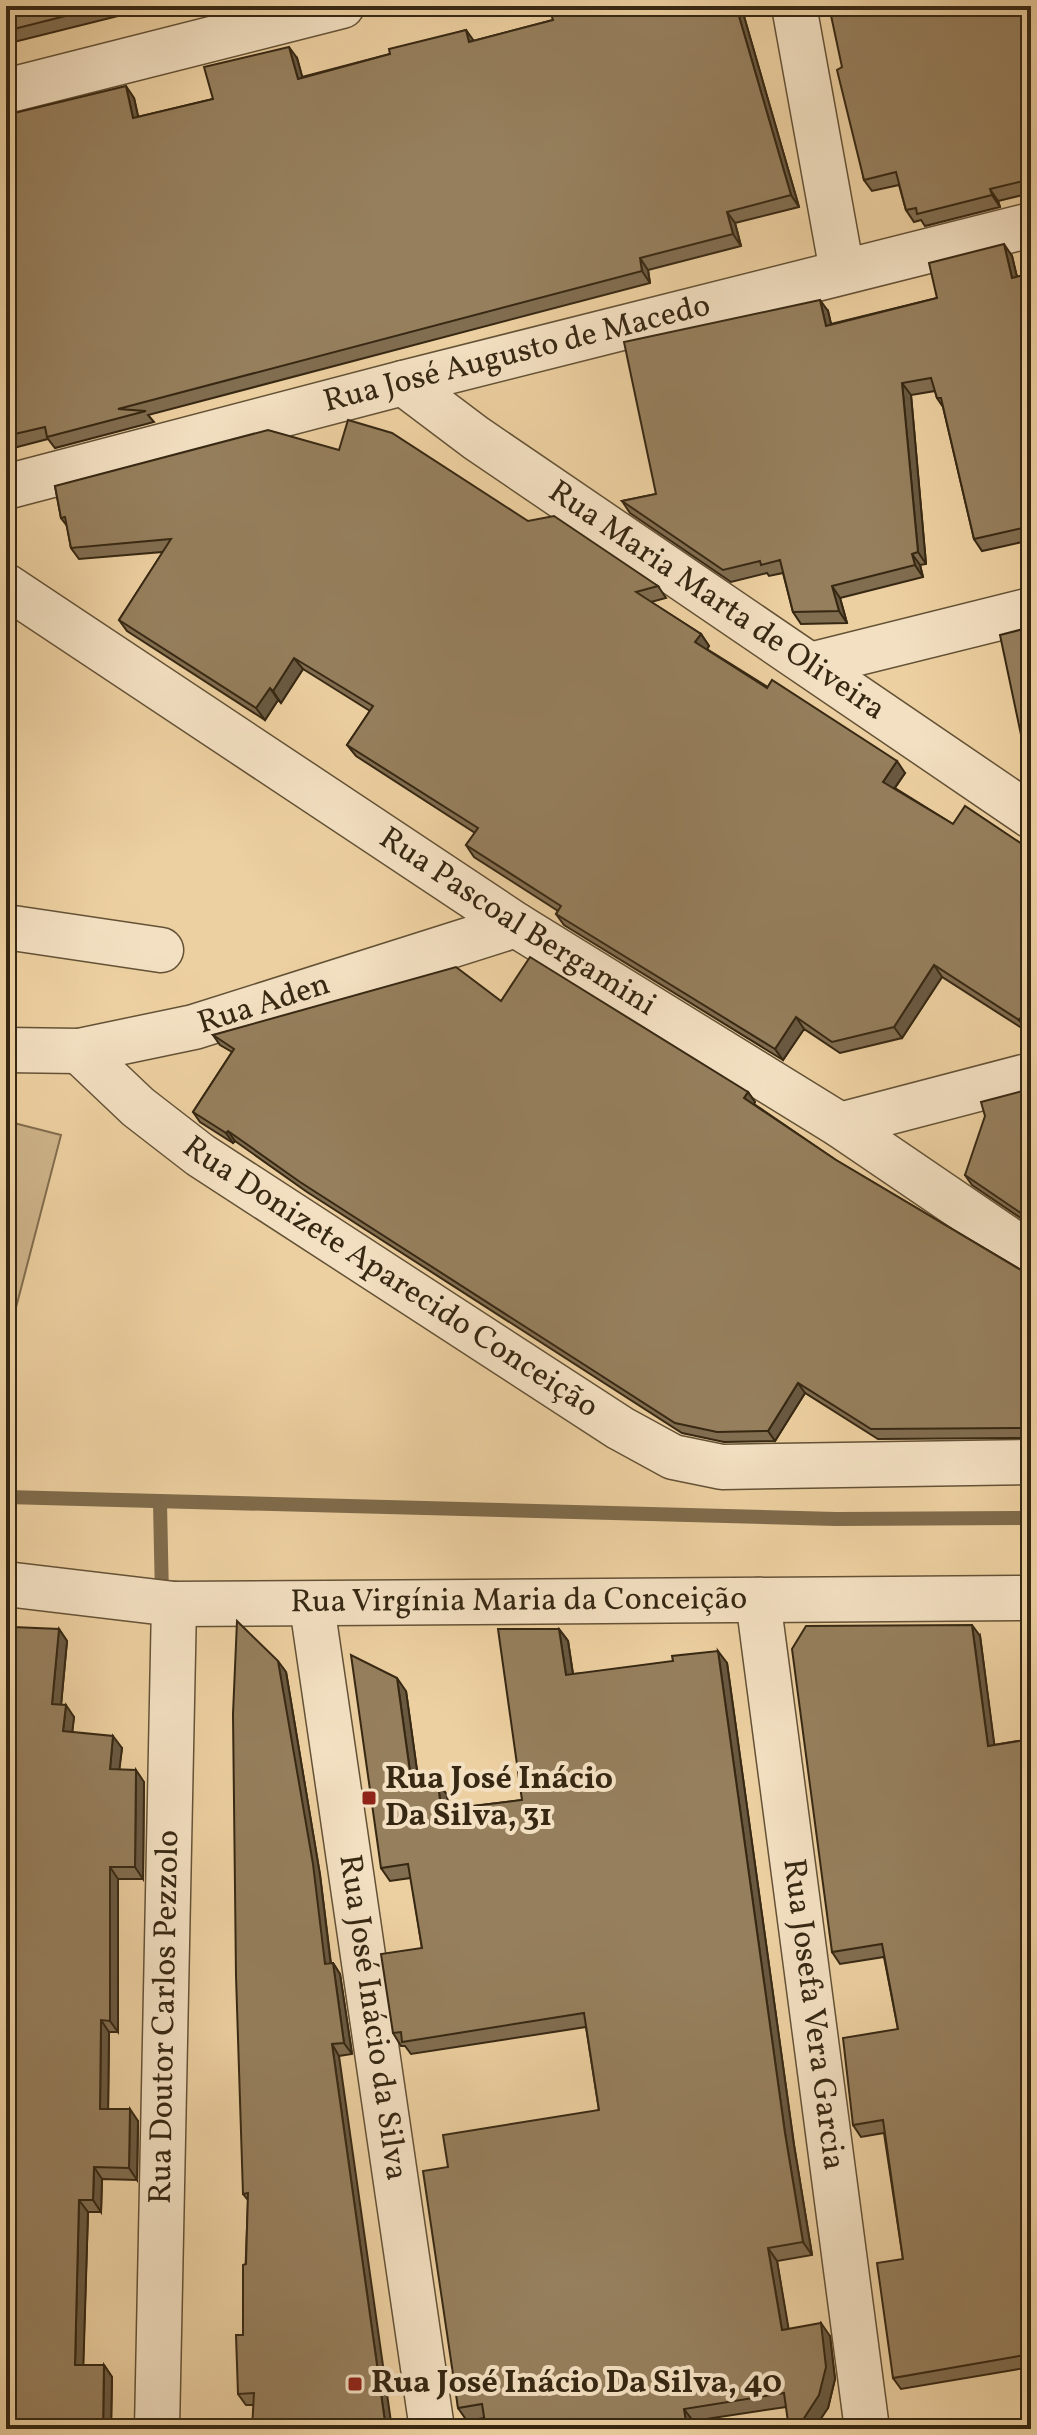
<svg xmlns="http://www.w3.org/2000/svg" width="1037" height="2435" font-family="Vollkorn,serif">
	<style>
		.green { fill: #ceb389; stroke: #826e4e; stroke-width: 2 }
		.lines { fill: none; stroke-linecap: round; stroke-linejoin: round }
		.stream { stroke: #7f6b4b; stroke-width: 14 }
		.minor-casing { stroke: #645236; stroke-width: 47 }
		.minor { stroke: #f3e0c2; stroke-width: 44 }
		.wall { fill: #816d50; stroke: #372813; stroke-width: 2 }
		.shaded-wall { fill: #695941; stroke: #372813; stroke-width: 2 }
		.building { fill: #967f5d; stroke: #372813; stroke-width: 2 }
		.poi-dot { fill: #8f2418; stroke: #f3e0c2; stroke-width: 3 }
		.labels { text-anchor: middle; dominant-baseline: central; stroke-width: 8; stroke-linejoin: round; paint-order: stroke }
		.street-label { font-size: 32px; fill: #372813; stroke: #f3e0c2 }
		.poi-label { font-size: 32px; font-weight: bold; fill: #372813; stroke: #f3e0c2; text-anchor: start }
	</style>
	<rect width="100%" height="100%" fill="#edd0a1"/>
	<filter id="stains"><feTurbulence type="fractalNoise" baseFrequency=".0025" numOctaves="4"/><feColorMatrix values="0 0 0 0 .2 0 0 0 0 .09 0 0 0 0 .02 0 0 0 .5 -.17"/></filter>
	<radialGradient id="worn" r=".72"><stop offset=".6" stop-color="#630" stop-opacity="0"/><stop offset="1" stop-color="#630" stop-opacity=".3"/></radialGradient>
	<path class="green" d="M6,1121L61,1135L6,1346Z"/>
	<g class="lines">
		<g class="stream">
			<path d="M6,1497L836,1519L1031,1518"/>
			<path d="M160,1503L162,1597"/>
		</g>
		<defs>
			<g id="minor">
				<path d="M794,6L842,271"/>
				<path d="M6,91L342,6"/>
				<path id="s1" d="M403,383L476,438L1031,816"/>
				<path id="s2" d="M6,487L403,383L1031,225"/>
				<path id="s3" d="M6,586L516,925L840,1125L1031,1255"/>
				<path d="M810,665L1031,610"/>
				<path d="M6,927L161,950"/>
				<path id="s4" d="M6,1050L79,1051L194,1027L516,925"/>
				<path id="s5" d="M79,1051L138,1107L200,1155L620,1428L673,1457L722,1467L1031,1462"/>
				<path d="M840,1125L1031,1075"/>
				<path id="s6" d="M6,1584L174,1604L1031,1598"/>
				<path id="s7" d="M758,1600L867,2429"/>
				<path id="s8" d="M312,1606L432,2429"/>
				<path id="s9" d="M157,2429L174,1604"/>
			</g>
		</defs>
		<use href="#minor" class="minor-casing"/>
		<use href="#minor" class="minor"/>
	</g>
	<g class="wall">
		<path d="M6,6H158L6,44Z"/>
		<path d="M559,6H741L799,207L735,223L741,246L648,270L650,283L148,415L154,422L55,448L48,439L6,450V115L134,98L138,117L213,99L297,58L302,77L390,54L466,30L473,41L553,20Z"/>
		<path d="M1031,6V193L998,201L1000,207L925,226L921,220L914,222L906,210L899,185L872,191L864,180L842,67Z"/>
		<path d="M1012,256L1017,277L1031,273V540L982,551L974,539L943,407L937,398L935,391L911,395L926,564L920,565L923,577L840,598L847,623L801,624L793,612L783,573L769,576L767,573L731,582L630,513L622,501L656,494L828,311L831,324L937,298Z"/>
		<path d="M55,486L528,521L658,586L666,598L651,602L701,634L709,646L707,649L905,773L895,788L953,824L1031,850V1027L1028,1032L942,977L902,1038L840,1053L804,1029L783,1060L564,925L556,914L558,911L474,857L466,845L475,833L356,756L347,745L370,711L303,669L281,703L278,700L265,720L127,631L119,620L163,552L79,559L71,548L67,526L61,518Z"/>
		<path d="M501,1001L748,1092L755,1102L754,1104L836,1160L1021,1270L1031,1268V1438L878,1439L805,1393L775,1441L724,1442L682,1433L307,1192L235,1141L233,1143L200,1122L193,1112L232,1052L220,1045L213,1035Z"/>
		<path d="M1031,1089V1225L972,1185L965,1175Z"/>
		<path d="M59,1629L67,1641L61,1705L74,1717L72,1732L122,1748L119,1769L144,1782L143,1879H118V2032H109L108,2109L138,2121L137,2180L102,2179L101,2212H88L83,2365H104L112,2377L111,2429H6L10,1667Z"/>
		<path d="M559,1629L568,1641L573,1674L727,1663L794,2145L812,2255L777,2261L788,2329L830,2336L835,2379L828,2408L786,2407L693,2421L484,2418L467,2421L458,2408L448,2167L599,2110L586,2027L411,2054L405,2046H401L393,2033L422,1948L411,1878L390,1881L381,1868L406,1691L419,1785L438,1782L447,1795L448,1809L522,1800Z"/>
		<path d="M980,1636L994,1745L1031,1739V2367L901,2389L893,2378L903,2259L884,2133L861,2137L853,2125L898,2029L884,1957L840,1964L832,1952Z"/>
		<path d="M286,1672L320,1875L331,1963H333L340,1974L352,2054L339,2056L254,2405H246L238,2394L243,2335L248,2200L243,2194Z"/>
	</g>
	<g class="shaded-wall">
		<path d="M736,6H741L799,207L791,195Z"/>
		<path d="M466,30L474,41L469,42Z"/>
		<path d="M289,47L297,58L306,90L298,79Z"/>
		<path d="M126,86L134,98L141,129L133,118Z"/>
		<path d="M990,189L998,201L1000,207L992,195Z"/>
		<path d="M727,212L735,223L741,246L733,234Z"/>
		<path d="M1004,244L1012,256L1020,290L1012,278Z"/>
		<path d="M640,258L648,270L650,283L642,271Z"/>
		<path d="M820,300L828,311L834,337L826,326Z"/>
		<path d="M902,383L911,395L926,564L918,552Z"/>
		<path d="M912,554L920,565L923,577L915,565Z"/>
		<path d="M832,586L840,598L847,623L839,611Z"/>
		<path d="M701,634L709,646L704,654L695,642Z"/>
		<path d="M294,658L303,669L281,703L273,691Z"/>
		<path d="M270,688L278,700L265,720L256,708Z"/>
		<path d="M897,761L905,773L891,793L883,782Z"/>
		<path d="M934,965L942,977L902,1038L894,1027Z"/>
		<path d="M1031,1002V1027L1028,1032L1019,1020Z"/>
		<path d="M796,1017L804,1029L783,1060L775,1049Z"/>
		<path d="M748,1092L755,1102L751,1108L744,1098Z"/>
		<path d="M228,1131L235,1141L233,1143L226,1133Z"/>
		<path d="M798,1383L805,1393L775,1441L768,1431Z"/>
		<path d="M972,1625L980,1636L996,1757L988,1746Z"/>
		<path d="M59,1629L67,1641L60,1716L52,1704Z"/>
		<path d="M559,1629L568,1641L575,1688L566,1675Z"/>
		<path d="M718,1651L727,1663L794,2145L812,2255L803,2242L785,2133Z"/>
		<path d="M278,1661L286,1672L320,1875L332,1975L325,1964Z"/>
		<path d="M397,1678L406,1691L421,1799L412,1786Z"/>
		<path d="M66,1705L74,1717L71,1743L63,1731Z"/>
		<path d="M113,1736L122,1748L118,1781L110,1769Z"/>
		<path d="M136,1770L144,1782L143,1879L135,1867Z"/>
		<path d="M438,1782L447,1795L450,1822L441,1810Z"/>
		<path d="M110,1867L118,1879V2032L110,2021Z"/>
		<path d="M333,1963L340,1974L352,2054L344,2043Z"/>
		<path d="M101,2020L109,2032L108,2120L100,2109Z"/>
		<path d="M332,2044L339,2056L392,2429H386Z"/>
		<path d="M130,2109L138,2121L137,2180L129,2168Z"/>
		<path d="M94,2167L102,2179L101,2212L93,2200Z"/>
		<path d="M79,2200L88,2212L83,2377L75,2365Z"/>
		<path d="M768,2248L777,2261L791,2343L782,2330Z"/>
		<path d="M821,2323L830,2336L835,2379L828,2408L814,2429H797Z"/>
		<path d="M104,2365L112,2377L111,2429H103Z"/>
		<path d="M684,2409L693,2421L694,2429H687Z"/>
	</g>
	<g class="building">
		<path d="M6,6H105L6,31Z"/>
		<path d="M559,6H736L791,195L727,212L733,234L640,258L642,271L118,409L146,411L47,437L45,427L6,436V115L126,86L133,118L213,99L204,67L289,47L298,79L390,54L389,49L466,30L469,42L553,20L549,8Z"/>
		<path d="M829,6H1031V179L990,189L992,195L917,214L916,208L906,210L896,172L864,180L837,70L842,67Z"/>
		<path d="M1004,244L1012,278L1031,273V526L974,539L941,398H937L931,378L902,383L918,552L912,554L915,565L832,586L839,611L793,612L780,560L761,565L760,561L723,570L622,501L656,494L624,342L820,300L826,326L937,298L929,263Z"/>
		<path d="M348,420L392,433L528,521L554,516L658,586L636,592L701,634L695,642L767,688L772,680L897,761L883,782L953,824L965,806L1031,850V1002L1019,1020L934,965L894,1027L832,1042L796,1017L775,1049L556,914L561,906L466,845L478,828L347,745L373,706L294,658L273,691L270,688L256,708L119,620L171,539L71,548L65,517L61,518L55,486L268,430L339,450Z"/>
		<path d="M1031,627V781L1023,774L1028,768L1000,635Z"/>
		<path d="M1031,827V841L1022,829Z"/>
		<path d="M530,957L748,1092L744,1098L836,1160L1021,1270L1031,1268V1428L871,1429L798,1383L768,1431L717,1432L675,1423L300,1182L228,1131L226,1133L193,1112L234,1049L213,1035L456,967L501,1001Z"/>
		<path d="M1030,1089H1031V1220L965,1175L985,1116L981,1102Z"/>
		<path d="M237,1621L278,1661L313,1864L325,1964L333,1963L344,2043L332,2044L386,2429H252L254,2393L238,2394L236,2335H243V2265L246,2264L248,2193L243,2194L236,1976L233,1714Z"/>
		<path d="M972,1625L988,1746L1031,1739V2354L893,2378L877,2263L903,2259L883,2120L853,2125L843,2038L898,2029L882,1944L832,1952L792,1649L806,1626Z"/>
		<path d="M13,1627L59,1629L52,1704L66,1705L63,1731L113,1736L110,1769L136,1770L135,1867H110V2021L101,2020L100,2109H130L129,2168L94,2167L93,2200H79L75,2365H104L103,2429H6V1667H10Z"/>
		<path d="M498,1629H559L566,1675L673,1661L672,1656L718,1651L785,2133L803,2242L768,2248L782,2330L821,2323L826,2367L819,2395L797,2429H789L784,2393L684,2409L687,2429H486L482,2404L458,2408L423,2171L448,2167L443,2135L599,2110L584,2013L402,2042L401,2032L393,2033L381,1954L422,1948L408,1864L381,1868L351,1655L397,1678L412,1786L438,1782L441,1810L522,1800Z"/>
	</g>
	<g class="poi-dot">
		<rect x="361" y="1790" width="16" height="16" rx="4"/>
		<rect x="347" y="2376" width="16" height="16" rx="4"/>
	</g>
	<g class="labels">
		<g class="street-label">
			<text stroke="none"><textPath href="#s2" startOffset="528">Rua José Augusto de Macedo</textPath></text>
			<text stroke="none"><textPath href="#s1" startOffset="382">Rua Maria Marta de Oliveira</textPath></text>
			<text stroke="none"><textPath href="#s3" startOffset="612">Rua Pascoal Bergamini</textPath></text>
			<text stroke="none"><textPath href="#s4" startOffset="264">Rua Aden</textPath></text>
			<text stroke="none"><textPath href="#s5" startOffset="386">Rua Donizete Aparecido Conceição</textPath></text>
			<text stroke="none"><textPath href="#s6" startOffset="514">Rua Virgínia Maria da Conceição</textPath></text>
			<text stroke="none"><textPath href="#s7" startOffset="418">Rua Josefa Vera Garcia</textPath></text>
			<text stroke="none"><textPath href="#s9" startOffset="412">Rua Doutor Carlos Pezzolo</textPath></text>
			<text stroke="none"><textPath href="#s8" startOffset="416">Rua José Inácio da Silva</textPath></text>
		</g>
		<g class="poi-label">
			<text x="385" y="1780">Rua José Inácio<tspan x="385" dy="37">Da Silva, 31</tspan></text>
			<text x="371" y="2384">Rua José Inácio Da Silva, 40</text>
		</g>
	</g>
	<rect width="1037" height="2435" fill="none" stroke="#edd0a1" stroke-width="32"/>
	<rect x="8" y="8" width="1021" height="2419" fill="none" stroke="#372813" stroke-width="4"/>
	<rect x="16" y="16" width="1005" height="2403" fill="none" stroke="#372813" stroke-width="2"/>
	<rect width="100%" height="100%" filter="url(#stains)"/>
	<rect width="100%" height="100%" fill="url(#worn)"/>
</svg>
